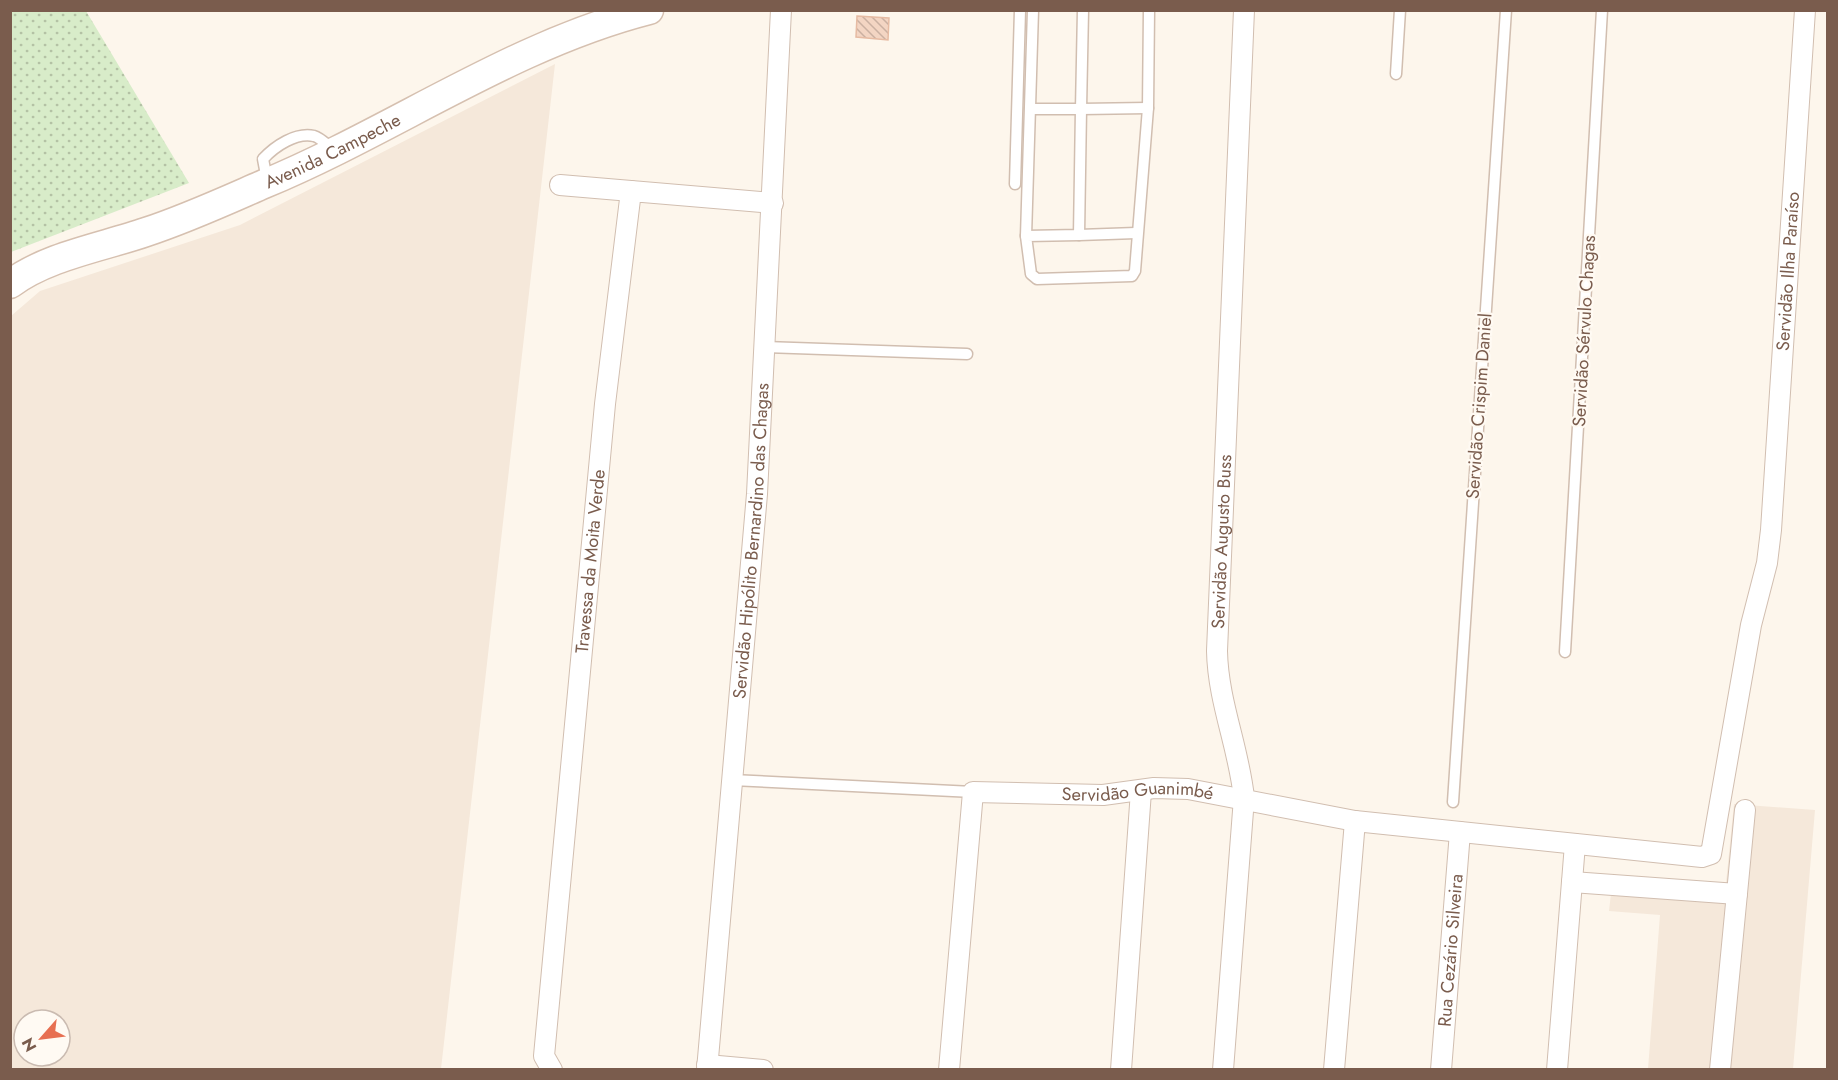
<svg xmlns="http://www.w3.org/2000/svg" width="1838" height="1080" font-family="Jost,sans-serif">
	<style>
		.residential { fill: #f5e8da; fill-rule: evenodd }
		.park { fill: url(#park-dots) }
		.building { fill: url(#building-back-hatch); stroke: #e6bba3; stroke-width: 1.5 }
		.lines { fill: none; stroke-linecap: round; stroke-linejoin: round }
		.lane-casing { stroke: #d1beb0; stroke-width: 13 }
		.street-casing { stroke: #d1beb0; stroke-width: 22 }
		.secondary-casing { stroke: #d6c0b0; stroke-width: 31 }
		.lane { stroke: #fff; stroke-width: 10 }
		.street { stroke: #fff; stroke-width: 20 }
		.secondary { stroke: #fff; stroke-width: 28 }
		.labels { text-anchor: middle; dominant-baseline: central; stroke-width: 4.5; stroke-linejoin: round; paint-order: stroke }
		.street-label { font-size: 18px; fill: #7a5c4d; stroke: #fffaf3 }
	</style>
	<defs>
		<pattern id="park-dots" width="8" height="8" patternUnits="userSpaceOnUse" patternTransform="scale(1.5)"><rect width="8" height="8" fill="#d8ecc9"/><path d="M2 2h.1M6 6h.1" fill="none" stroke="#b4c2a5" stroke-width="1.8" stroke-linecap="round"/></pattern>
		<pattern id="building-back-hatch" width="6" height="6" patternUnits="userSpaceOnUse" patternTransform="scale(1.5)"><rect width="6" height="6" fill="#f3d5c3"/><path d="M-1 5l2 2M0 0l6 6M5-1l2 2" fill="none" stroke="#cab0a1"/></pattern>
	</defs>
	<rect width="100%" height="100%" fill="#fdf6ec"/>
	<g class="residential">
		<path d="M555,64L441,1069H11V316L40,291L240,225ZM24,1020H60V1056H24Z"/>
		<path d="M1734,804L1815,810L1793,1069H1648L1660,915L1609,911L1613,876L1726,883Z"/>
	</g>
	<path class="park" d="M11,10L86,11L189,183L11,252Z"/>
	<path class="building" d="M857,16L889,18L888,40L856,37Z"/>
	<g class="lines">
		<defs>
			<g id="lane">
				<path d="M1083,10L1081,109L1148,108"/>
				<path d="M1396,74L1400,10"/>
				<path d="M1030,109H1081L1079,235L1026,236L1031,274L1037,279L1132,276L1135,271L1148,108L1149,10"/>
				<path d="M267,180L263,159C275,146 296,132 314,136C321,138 328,146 334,150"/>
				<path d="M1015,184L1020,10"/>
				<path d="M1079,235L1136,233"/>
				<path d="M1026,236L1033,10"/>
				<path d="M765,347L967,354"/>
				<path d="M1565,652L1602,10"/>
				<path d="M732,780L973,792"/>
				<path d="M1453,802L1506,10"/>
			</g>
			<g id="street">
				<path d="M560,185L631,191"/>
				<path d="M1572,882L1737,894"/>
				<path d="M707,1065L763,1070"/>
				<path id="s1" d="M552,1070L544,1056L605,404L631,191L773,203"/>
				<path id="s2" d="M707,1070L757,494L781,10"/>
				<path id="s3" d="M949,1070L973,792L1103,795L1154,788L1188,789L1355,821L1702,857L1711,854L1751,625L1767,563L1771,530L1805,10"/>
				<path d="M1121,1070L1141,791"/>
				<path id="s4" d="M1223,1070L1244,798C1239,748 1218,702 1217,651L1244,10"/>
				<path d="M1334,1070L1355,821"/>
				<path id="s5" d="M1441,1070L1460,832"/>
				<path d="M1557,1070L1575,844"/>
				<path d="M1720,1070L1745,810"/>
			</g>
			<g id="secondary">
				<path id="s6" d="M10,284C47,256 103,247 146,232C186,219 225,201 264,184C394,130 512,45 649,10"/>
			</g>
		</defs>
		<use href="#lane" class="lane-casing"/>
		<use href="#street" class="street-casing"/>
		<use href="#secondary" class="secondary-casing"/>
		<use href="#lane" class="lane"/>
		<use href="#street" class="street"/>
		<use href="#secondary" class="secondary"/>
	</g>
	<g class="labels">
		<g class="street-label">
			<text stroke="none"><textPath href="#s6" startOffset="350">Avenida Campeche</textPath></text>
			<text stroke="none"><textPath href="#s3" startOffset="1612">Servidão Ilha Paraíso</textPath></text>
			<text transform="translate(1584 331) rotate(-87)">Servidão Sérvulo Chagas</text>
			<text transform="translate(1479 406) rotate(-86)">Servidão Crispim Daniel</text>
			<text stroke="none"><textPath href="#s2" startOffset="531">Servidão Hipólito Bernardino das Chagas</textPath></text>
			<text stroke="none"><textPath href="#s4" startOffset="532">Servidão Augusto Buss</textPath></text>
			<text stroke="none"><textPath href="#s1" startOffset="513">Travessa da Moita Verde</textPath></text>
			<text stroke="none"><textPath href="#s3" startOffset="444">Servidão Guanimbé</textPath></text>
			<text stroke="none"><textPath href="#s5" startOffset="120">Rua Cezário Silveira</textPath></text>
		</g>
	</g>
	<rect width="1838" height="1080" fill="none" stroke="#7a5c4d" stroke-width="24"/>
	<g transform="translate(42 1038) rotate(242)"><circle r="28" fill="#fffaf3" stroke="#cabbb1" stroke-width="1.5"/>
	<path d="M0-4.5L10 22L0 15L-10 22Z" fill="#e76f51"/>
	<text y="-9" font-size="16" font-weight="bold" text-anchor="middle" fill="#7a5c4d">N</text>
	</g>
</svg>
